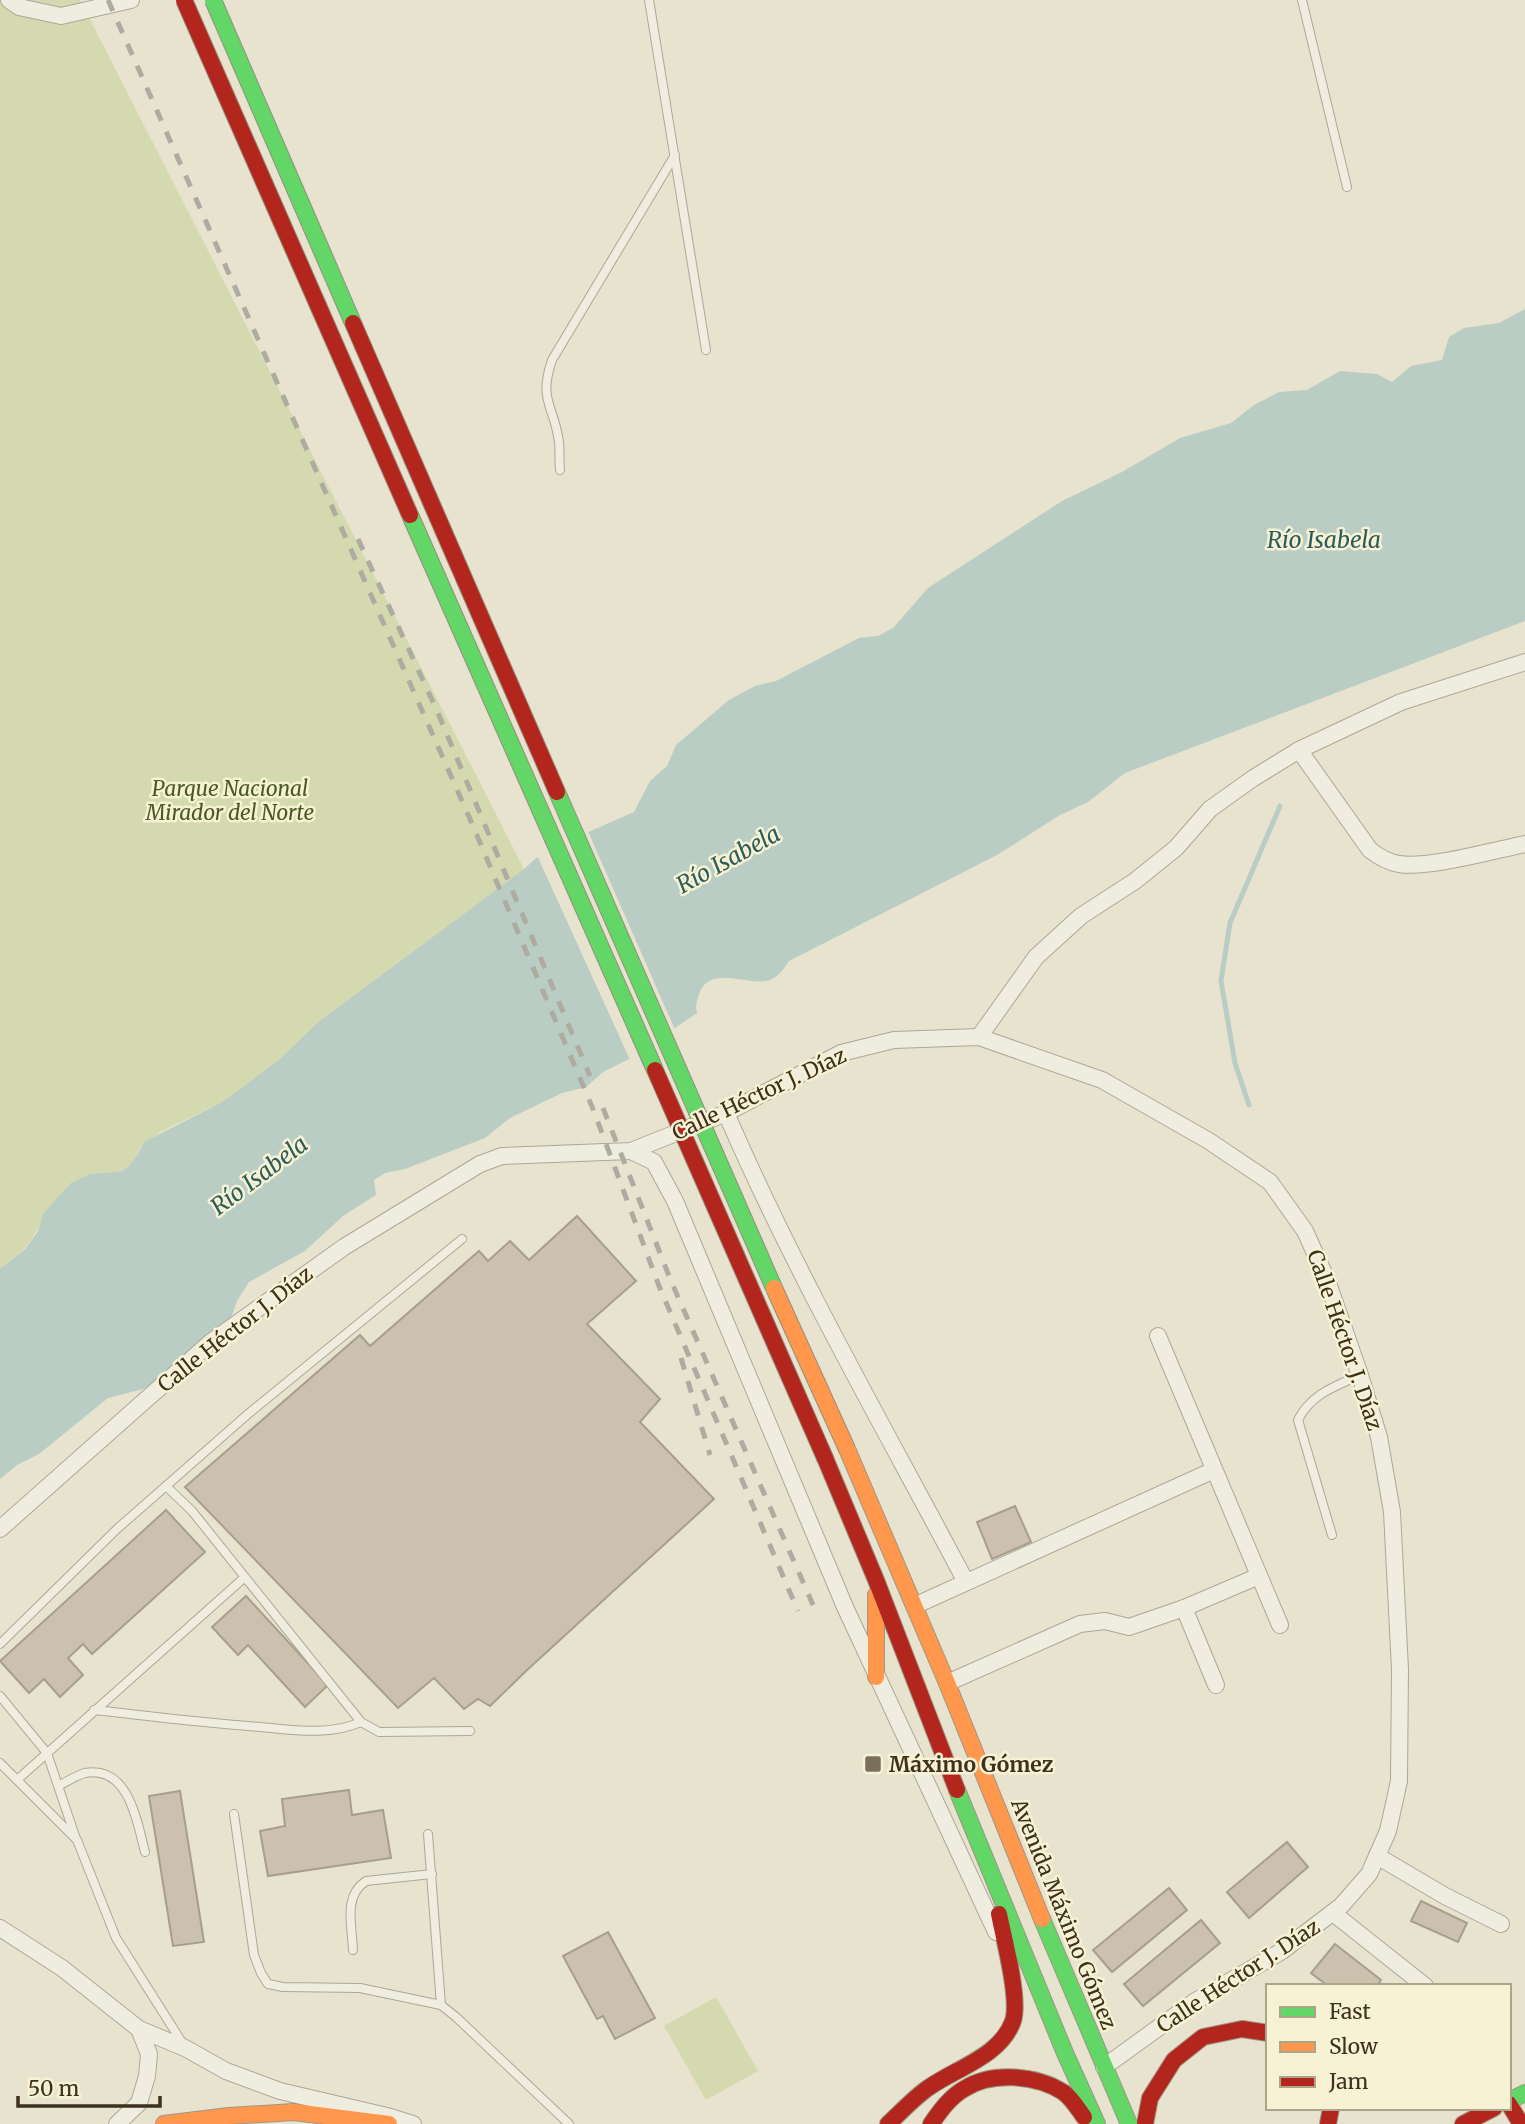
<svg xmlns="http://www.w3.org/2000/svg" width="1525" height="2124" font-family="Merriweather,serif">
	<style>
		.green { fill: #d4d9af }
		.water { fill: #bacdc4 }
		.pier { fill: #e8e3ce }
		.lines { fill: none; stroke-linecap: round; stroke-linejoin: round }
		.stream { stroke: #bacdc4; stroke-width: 5 }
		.building { fill: #ccc1af; stroke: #a89e8d; stroke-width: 2 }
		.lane-casing { stroke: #ada797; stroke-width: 10 }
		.street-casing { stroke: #ada797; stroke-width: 18 }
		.fast-casing { stroke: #9d9686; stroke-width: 18 }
		.slow-casing { stroke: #9d9686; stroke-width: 18 }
		.jam-casing { stroke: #9d9686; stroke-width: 18 }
		.lane { stroke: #efece0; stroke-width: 8 }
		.street { stroke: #efece0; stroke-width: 16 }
		.fast { stroke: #63d668; stroke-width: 16 }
		.slow { stroke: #ff974d; stroke-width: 16 }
		.jam { stroke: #b3261e; stroke-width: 16 }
		.rail { stroke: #aeaba1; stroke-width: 5; stroke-dasharray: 12 12; stroke-linecap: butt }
		.fast-bridge-casing { stroke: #938d7e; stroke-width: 18; stroke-linecap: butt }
		.slow-bridge-casing { stroke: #938d7e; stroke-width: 18; stroke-linecap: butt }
		.jam-bridge-casing { stroke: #938d7e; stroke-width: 18; stroke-linecap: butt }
		.fast-bridge { stroke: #63d668; stroke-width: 16 }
		.slow-bridge { stroke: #ff974d; stroke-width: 16 }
		.jam-bridge { stroke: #b3261e; stroke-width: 16 }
		.poi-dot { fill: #796f5c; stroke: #f8f2d4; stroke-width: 2.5 }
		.labels { text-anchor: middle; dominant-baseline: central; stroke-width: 5; stroke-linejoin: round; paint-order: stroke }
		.park-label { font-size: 21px; font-style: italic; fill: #475b22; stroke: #f8f2d4 }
		.street-label { font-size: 21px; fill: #3d301e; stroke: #f8f2d4 }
		.poi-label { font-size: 21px; font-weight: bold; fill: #3d301e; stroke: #f8f2d4; text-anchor: start }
		.water-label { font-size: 23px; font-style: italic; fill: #2c5c5e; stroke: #f8f2d4 }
	</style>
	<rect width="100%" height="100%" fill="#e8e3ce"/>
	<g class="green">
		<path d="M0,0H80L524,869L317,1023L282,1057L243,1087L222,1102L162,1131L141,1146L137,1156L127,1168L43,1214C34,1242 23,1251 0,1269Z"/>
		<path d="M716,1997L758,2071L706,2100L664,2026Z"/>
	</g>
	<path class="water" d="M1525,309V621L1125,773L1088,802L1060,815L997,855L789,961C784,969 779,976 770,980C750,987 711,964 700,992C697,1000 695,1005 697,1013L629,1059L603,1072L586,1087L562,1093L510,1118L485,1138L405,1169L385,1173L374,1180L376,1195L343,1216L305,1251L249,1282L237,1301L229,1324L214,1331L193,1347L175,1369L147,1388L108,1398L39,1454L17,1465L0,1479V1269L25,1249L37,1233L43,1214L71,1183L90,1174L119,1172L127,1168L137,1156L144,1142L222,1102L243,1087L282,1057L317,1023L524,869L543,852L634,812L650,781L667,766L676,745L729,700L755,686L776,681L859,638L878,636L893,628L928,588L1062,501L1122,472L1180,438L1231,423L1254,405L1279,392L1307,390L1340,371L1377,374L1392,382L1411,366L1442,360L1449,337L1464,328L1499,323Z"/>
	<path class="pier" d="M587,829L676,1032L631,1062L536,853L541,849Z"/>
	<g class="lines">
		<path class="stream" d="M1249,1105L1235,1063L1221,981L1230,923L1280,806"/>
	</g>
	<g class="building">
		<path d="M577,1216L636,1281L587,1324L660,1399L640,1422L714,1499L526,1671L490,1706L478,1699L464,1709L434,1678L398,1708L185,1487L360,1335L370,1346L479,1251L488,1261L510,1241L529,1260Z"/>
		<path d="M1015,1506L1031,1542L992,1559L977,1522Z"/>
		<path d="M166,1510L205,1552L92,1654L83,1644L68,1658L83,1675L60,1697L44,1679L29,1693L0,1661Z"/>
		<path d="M246,1596L328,1685L305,1707L248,1645L238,1655L212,1627Z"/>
		<path d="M349,1790L352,1815L383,1810L391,1858L268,1876L260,1831L285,1826L282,1799Z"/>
		<path d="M180,1791L204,1942L173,1946L149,1796Z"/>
		<path d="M1287,1842L1308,1867L1249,1918L1227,1892Z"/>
		<path d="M1169,1888L1187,1910L1112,1972L1093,1950Z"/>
		<path d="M1421,1901L1467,1923L1458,1942L1411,1921Z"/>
		<path d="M1201,1920L1220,1943L1143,2006L1124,1984Z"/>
		<path d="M608,1932L655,2018L615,2039L603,2016L597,2019L563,1956Z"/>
		<path d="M1335,1944L1381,1980L1377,1986H1328L1311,1973Z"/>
	</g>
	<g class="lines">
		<defs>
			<g id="lane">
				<path d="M649,0L706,350"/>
				<path d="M1302,0L1347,187"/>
				<path d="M560,470C559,461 560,451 559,442C554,405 538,401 552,360L675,155"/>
				<path d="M166,1486L248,1414L462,1239"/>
				<path d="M1332,1535L1298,1420C1311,1394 1334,1387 1360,1375"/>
				<path d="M0,1644L118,1528L166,1486L192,1511L361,1722L379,1732L470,1731"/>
				<path d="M0,1696L47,1753L76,1839"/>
				<path d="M94,1710C149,1716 204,1723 260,1727C294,1730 329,1736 361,1722"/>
				<path d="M0,1763L17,1780"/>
				<path d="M60,1785C68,1781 77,1775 85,1773C129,1765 137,1822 145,1852"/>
				<path d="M234,1814L254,1955L261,1973L268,1984L283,1987L360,1988L441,2005L456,2017L569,2124"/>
				<path d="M428,1834L441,2005"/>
				<path d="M353,1950C352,1925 343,1896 366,1881L432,1874"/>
				<path d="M183,2044L116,1938L77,1840L17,1780L245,1577"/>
			</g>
			<g id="street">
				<path d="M9,0L19,7L61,16L131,0"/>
				<path d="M1299,750L1370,850C1379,857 1387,862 1399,864C1427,869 1495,850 1525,844"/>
				<path d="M979,1037L1036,957L1081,916L1135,881L1176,848L1210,809L1252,779L1299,750L1401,702L1525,662"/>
				<path d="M726,1113C796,1275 884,1427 966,1582"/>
				<path d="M631,1151L654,1162L675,1201L845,1607L996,1932"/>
				<path d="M1158,1336L1280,1625"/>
				<path d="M0,1529L211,1342L344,1247L480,1164L502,1156L631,1151L726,1113L841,1053L894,1040L979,1037L1102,1080L1209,1141L1270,1182L1305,1231L1327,1280L1360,1375L1379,1437L1392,1512L1400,1669L1399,1781L1388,1831L1369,1874L1341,1906L1282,1951L1194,2002L1104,2067"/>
				<path d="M914,1606L1214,1470"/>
				<path d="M1184,1608L1216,1685"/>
				<path d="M947,1683L1080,1624L1105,1621L1129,1627L1184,1608L1259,1576"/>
				<path d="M1377,1856L1445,1896L1501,1924"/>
				<path d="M1333,1913L1425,1986"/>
				<path d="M0,1928L62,1968L139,2029L185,2048L226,2071L280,2091L391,2117L413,2124"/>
				<path d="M117,2124L139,2103L147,2076L149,2054L139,2029"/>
			</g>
			<g id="fast">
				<path d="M957,1790L1065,2053L1097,2124"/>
				<path d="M1042,1919L1129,2124"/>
				<path d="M1509,2101L1525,2093"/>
			</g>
			<g id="slow">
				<path d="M847,1449L947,1683L1042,1919"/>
				<path d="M876,1595V1677"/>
				<path d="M164,2124L229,2116L294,2112L389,2124"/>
			</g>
			<g id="jam">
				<path d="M825,1458L876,1580L957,1790"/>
				<path d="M1509,2104L1521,2124"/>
				<path d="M888,2124C900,2113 911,2101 924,2091C952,2069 1000,2058 1013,2021C1020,1999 1004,1939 999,1914"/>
				<path d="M931,2124C940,2111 950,2097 964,2089C992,2071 1036,2075 1063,2092C1072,2098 1078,2109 1084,2117"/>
				<path d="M1145,2124L1150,2098L1174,2060L1203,2037L1242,2029L1268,2033"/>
				<path d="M1328,2124L1331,2108"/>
				<path d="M1463,2124L1494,2108"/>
			</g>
		</defs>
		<use href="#lane" class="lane-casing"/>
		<use href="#street" class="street-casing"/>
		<use href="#fast" class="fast-casing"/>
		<use href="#slow" class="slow-casing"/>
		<use href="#jam" class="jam-casing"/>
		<use href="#lane" class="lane"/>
		<use href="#street" class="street"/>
		<use href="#fast" class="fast"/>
		<use href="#slow" class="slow"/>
		<use href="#jam" class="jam"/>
		<g class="rail">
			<path d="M108,0L470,819L593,1109L659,1286L798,1611"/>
			<path d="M358,539L438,713L590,1076"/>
			<path d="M603,1108L671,1281L813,1605"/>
			<path d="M681,1358L710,1455"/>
		</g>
		<defs>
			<g id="fast-bridge">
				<path d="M213,0L353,323"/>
				<path d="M410,515L655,1070"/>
				<path d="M557,792L774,1288"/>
			</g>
			<path id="slow-bridge" d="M774,1288L847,1449"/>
			<g id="jam-bridge">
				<path d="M184,0L410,515"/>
				<path d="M353,323L557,792"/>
				<path d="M655,1070L825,1458"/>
			</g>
		</defs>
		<use href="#fast-bridge" class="fast-bridge-casing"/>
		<use href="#slow-bridge" class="slow-bridge-casing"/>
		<use href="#jam-bridge" class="jam-bridge-casing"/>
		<use href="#fast-bridge" class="fast-bridge"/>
		<use href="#slow-bridge" class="slow-bridge"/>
		<use href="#jam-bridge" class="jam-bridge"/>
	</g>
	<rect class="poi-dot" x="864" y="1755" width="18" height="18" rx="3.5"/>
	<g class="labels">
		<g class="park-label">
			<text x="230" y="788">Parque Nacional<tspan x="230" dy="24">Mirador del Norte</tspan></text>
		</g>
		<g class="street-label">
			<text transform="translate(759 1094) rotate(-25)">Calle Héctor J. Díaz</text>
			<text transform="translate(235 1329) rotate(-38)">Calle Héctor J. Díaz</text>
			<text transform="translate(1345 1340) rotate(71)">Calle Héctor J. Díaz</text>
			<text transform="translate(1064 1914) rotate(68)">Avenida Máximo Gómez</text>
			<text transform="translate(1238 1976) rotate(-33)">Calle Héctor J. Díaz</text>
		</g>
		<g class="poi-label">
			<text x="889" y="1764">Máximo Gómez</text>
		</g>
		<g class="water-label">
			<text x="1324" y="539">Río Isabela</text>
			<text transform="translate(728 859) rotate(-29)">Río Isabela</text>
			<text transform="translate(259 1175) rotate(-37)">Río Isabela</text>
		</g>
	</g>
	<rect x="1266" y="1984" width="245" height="126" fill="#f8f2d4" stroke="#ada48b" stroke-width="2"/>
	<rect x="1280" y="2007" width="35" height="10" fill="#63d668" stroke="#ada48b" stroke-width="2"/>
	<text x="1329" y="2019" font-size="21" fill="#3d301e">Fast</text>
	<rect x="1280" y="2042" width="35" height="10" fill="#ff974d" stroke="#ada48b" stroke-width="2"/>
	<text x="1329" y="2054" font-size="21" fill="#3d301e">Slow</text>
	<rect x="1280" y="2077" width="35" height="10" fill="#b3261e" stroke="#ada48b" stroke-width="2"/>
	<text x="1329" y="2089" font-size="21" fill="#3d301e">Jam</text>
	<path d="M18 2096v10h142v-10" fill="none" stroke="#3d301e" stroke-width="3.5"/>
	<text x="28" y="2096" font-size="21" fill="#3d301e" stroke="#f8f2d4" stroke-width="5" paint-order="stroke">50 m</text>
</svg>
